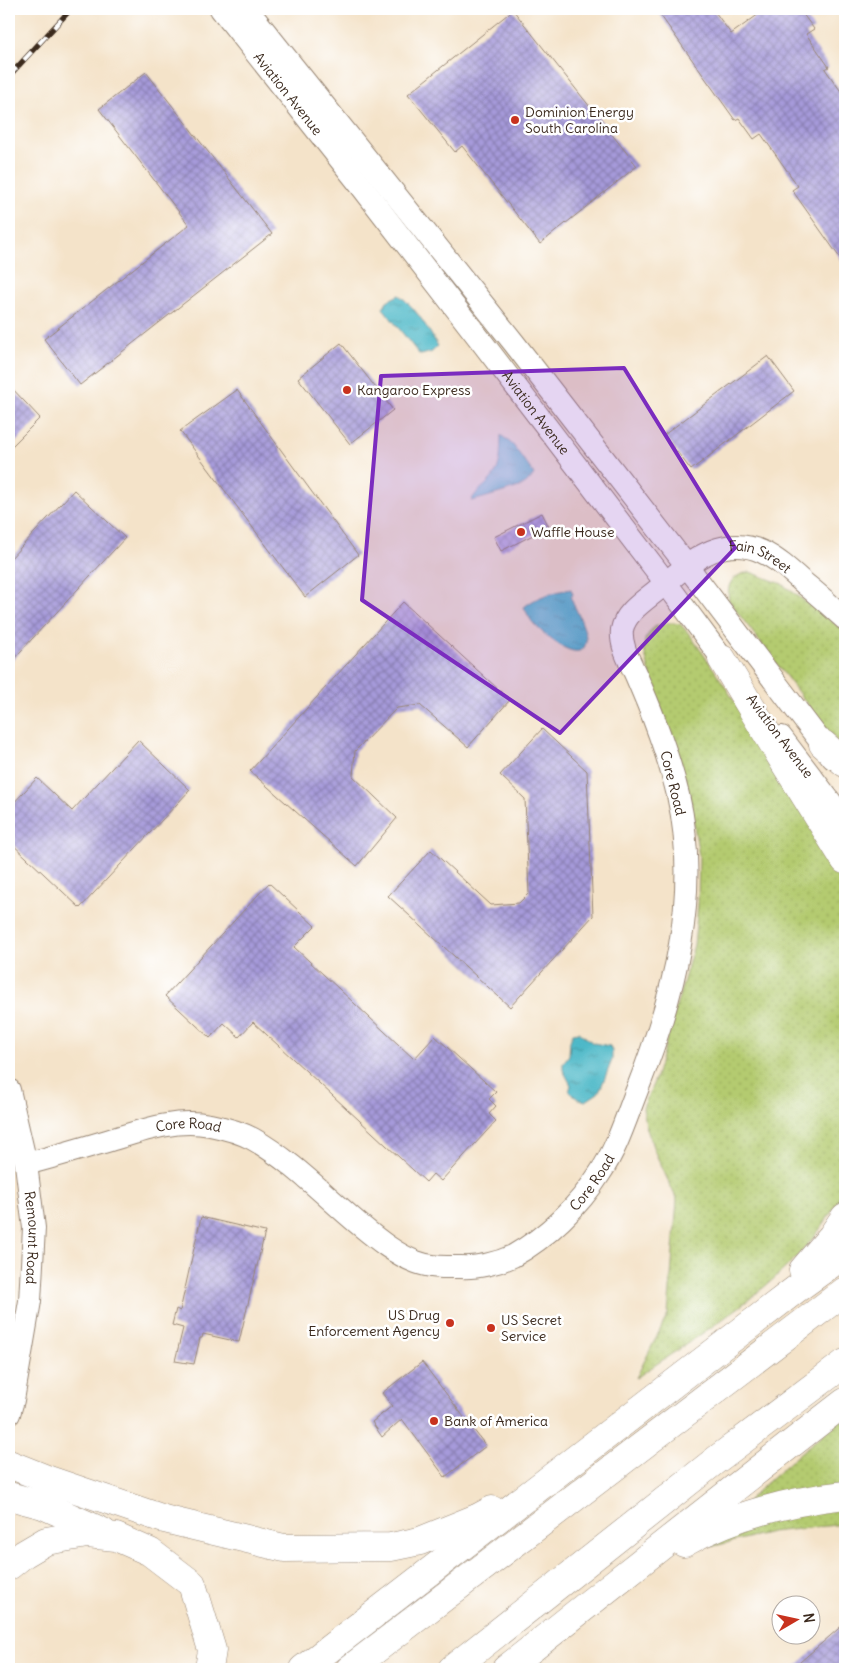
<svg xmlns="http://www.w3.org/2000/svg" width="854" height="1678" font-family="Delius,sans-serif">
	<style>
		.grass { fill: url(#grass-dots); stroke: #787a46 }
		.water { fill: url(#water-ripples); stroke: #447172 }
		.building { fill: url(#building-cross-hatch) }
		.lines { fill: none; stroke-linecap: round; stroke-linejoin: round }
		.tertiary-casing { stroke: #988674; stroke-width: 24 }
		.motorway-casing { stroke: #988674; stroke-width: 29 }
		.tertiary { stroke: #fff; stroke-width: 22 }
		.motorway { stroke: #fff; stroke-width: 28 }
		.rail-casing { stroke: #3b2a1e; stroke-width: 5.5 }
		.rail { stroke: #fff; stroke-width: 4; stroke-dasharray: 11; stroke-linecap: butt }
		.marked { fill: #7b2cbf; fill-opacity: 0.2; stroke: #7b2cbf; stroke-width: 4; stroke-linejoin: round }
		.poi-dot { fill: #c8321e; stroke: #fff; stroke-width: 2 }
		.labels { text-anchor: middle; dominant-baseline: central; stroke-width: 5; stroke-linejoin: round; paint-order: stroke }
		.street-label { font-size: 14px; fill: #3b2a1e; stroke: #fff }
		.poi-label { font-size: 14px; fill: #3b2a1e; stroke: #fff; text-anchor: start }
	</style>
	<defs>
		<pattern id="grass-dots" width="8" height="8" patternUnits="userSpaceOnUse" patternTransform="scale(1.25)"><rect width="8" height="8" fill="#b4cb6f"/><path d="M2 2h.1M6 6h.1" fill="none" stroke="#9cae60" stroke-width="1.8" stroke-linecap="round"/></pattern>
		<pattern id="water-ripples" width="26" height="14" patternUnits="userSpaceOnUse" patternTransform="scale(1.25)"><rect width="26" height="14" fill="#4cb8c7"/><path d="M2 4q2-2 4 0t4 0M15 11q2-2 4 0t4 0" fill="none" stroke="#4096a1"/></pattern>
		<pattern id="building-cross-hatch" width="8" height="8" patternUnits="userSpaceOnUse" patternTransform="scale(1.25)"><rect width="8" height="8" fill="#a69ada"/><path d="M0 0l8 8M0 8l8-8" fill="none" stroke="#887eb0"/></pattern>
	</defs>
	<rect width="100%" height="100%" fill="#fff"/>
	<filter id="ink" filterUnits="userSpaceOnUse"><feTurbulence type="fractalNoise" baseFrequency=".02" numOctaves="2"/><feDisplacementMap in="SourceGraphic" scale="10" xChannelSelector="R" yChannelSelector="G"/><feConvolveMatrix kernelMatrix="1 2 1 2 8 2 1 2 1" color-interpolation-filters="sRGB"/></filter>
	<filter id="wash" filterUnits="userSpaceOnUse"><feTurbulence type="fractalNoise" baseFrequency=".0096" numOctaves="4" result="noise"/><feDisplacementMap in="SourceGraphic" scale="20" xChannelSelector="R" yChannelSelector="G"/><feGaussianBlur stdDeviation="1.12" result="paint"/><feColorMatrix in="noise" values="0 0 0 0 0 0 0 0 0 0 0 0 0 0 0 0 0 1.4 0 .05"/><feComposite in="paint" operator="in"/></filter>
	<g filter="url(#wash)">
		<rect width="100%" height="100%" fill="#f4e3c9"/>
		<g class="grass">
			<path d="M750,572L782,584L845,631V751L823,725L729,601C726,584 732,575 750,572Z"/>
			<path d="M666,623H673L680,624L690,635L715,671L835,858L845,877V1186C808,1272 710,1327 636,1378L668,1314L677,1200L654,1150L646,1126L643,1108L656,1077L694,945L698,905L699,856L688,787L653,685L644,650L645,639L651,630L656,626Z"/>
			<path d="M845,1417V1485L748,1504L747,1501L801,1452Z"/>
			<path d="M845,1506V1524L771,1532L710,1547L731,1535L783,1517Z"/>
		</g>
		<g class="water">
			<path d="M399,295C416,308 427,327 438,346L432,352L421,355L418,353L383,308L387,301Z"/>
			<path d="M501,435L513,445L534,474C531,479 527,484 522,486C517,488 475,501 471,501C476,491 483,488 490,480C502,468 500,451 501,435Z"/>
			<path d="M571,589L573,594L571,598C575,608 588,632 586,642C581,668 541,632 534,624C530,620 527,613 524,607C537,596 554,592 571,589Z"/>
			<path d="M579,1032L593,1043L610,1046L612,1051V1060L602,1085L598,1093L586,1101L578,1099L569,1092L571,1085L563,1070V1063L569,1055L570,1041L573,1033Z"/>
		</g>
		<g id="blocks">
			<g class="building">
				<path d="M656,9H713L731,34L766,9H799L814,29L806,34L829,67L825,69L845,97V265L792,190L798,186L761,134L754,139L739,118L735,120Z"/>
				<path d="M513,10L637,166L540,244L462,146L455,152L408,94Z"/>
				<path d="M146,72L272,234L80,385L44,339L189,225L99,109Z"/>
				<path d="M341,343L393,410L350,444L298,378Z"/>
				<path d="M768,356L794,391L691,470L664,435Z"/>
				<path d="M9,385L40,418L9,449Z"/>
				<path d="M237,390L358,555L305,597L180,431Z"/>
				<path d="M74,490L125,538L9,664V560Z"/>
				<path d="M542,513L549,527L501,551L494,537Z"/>
				<path d="M403,602L510,700L468,747L420,705L397,708L355,751L353,776L397,818L357,866L250,771Z"/>
				<path d="M542,729L587,771L593,916L510,1007L388,896L431,850L491,905L519,903L529,893L525,799L500,775Z"/>
				<path d="M138,740L190,790L80,908L9,841V808L37,778L72,811Z"/>
				<path d="M269,883L315,926L294,947L414,1059L435,1036L496,1092L489,1099L496,1106L489,1114L496,1121L441,1181L433,1174L426,1182L253,1022L239,1037L224,1023L210,1038L165,996Z"/>
				<path d="M201,1217L265,1232L239,1342L203,1334L202,1338H200L194,1364L175,1361L183,1328L172,1325L176,1309L180,1311Z"/>
				<path d="M422,1362L486,1446L445,1477L402,1419L382,1437L372,1422L392,1406L382,1393Z"/>
				<path d="M845,1623V1669H792Z"/>
			</g>
		</g>
	</g>
	<g filter="url(#ink)">
		<use href="#blocks" fill-opacity="0" stroke="#988674" stroke-width="1"/>
		<g class="lines">
			<defs>
				<g id="tertiary">
					<path id="s1" d="M221,9L362,187L478,337L666,583L733,673"/>
					<path d="M247,9L514,343L687,566L833,758"/>
					<path d="M781,737L845,821"/>
					<path id="s2" d="M9,1090L26,1164L34,1228L30,1301L13,1400L9,1414"/>
					<path id="s3" d="M26,1164C53,1157 80,1149 107,1141C141,1131 175,1118 210,1125C225,1128 240,1132 253,1139C292,1161 325,1196 360,1225C377,1239 395,1254 416,1262C431,1268 446,1267 461,1267C477,1268 498,1263 513,1256C547,1237 579,1206 600,1173C617,1148 626,1118 637,1090C674,996 701,895 678,795C672,770 664,746 655,722C650,708 644,694 638,680C632,665 620,647 622,630C625,611 649,598 662,586C677,574 694,558 712,551C752,535 777,559 805,584C819,595 832,607 845,619"/>
				</g>
				<g id="motorway">
					<path d="M722,659L784,762L845,860"/>
					<path d="M823,744L845,763"/>
					<path d="M803,1270L832,1236L845,1217"/>
					<path d="M9,1464L49,1480L164,1519L284,1548L391,1547L420,1541L477,1518L492,1510"/>
					<path d="M9,1496L43,1505L103,1532"/>
					<path d="M684,1543C733,1515 790,1501 845,1495"/>
					<path d="M9,1566L24,1554L46,1541L87,1534L116,1537L150,1552L192,1584L212,1650L209,1669"/>
					<path d="M303,1669L795,1290L845,1254"/>
					<path d="M350,1669L845,1291"/>
					<path d="M452,1669L716,1460L845,1363"/>
					<path d="M506,1669C619,1580 731,1490 845,1402"/>
				</g>
			</defs>
			<use href="#tertiary" class="tertiary-casing"/>
			<use href="#motorway" class="motorway-casing"/>
			<use href="#tertiary" class="tertiary"/>
			<use href="#motorway" class="motorway"/>
			<defs>
				<path id="rail" d="M9,76L71,9"/>
			</defs>
			<use href="#rail" class="rail-casing"/>
			<use href="#rail" class="rail"/>
		</g>
	</g>
	<path class="marked" d="M624,368L735,548L560,733L362,600L381,376Z"/>
	<g class="poi-dot">
		<circle cx="515" cy="120" r="5"/>
		<circle cx="347" cy="390" r="5"/>
		<circle cx="521" cy="532" r="5"/>
		<circle cx="450" cy="1323" r="5"/>
		<circle cx="491" cy="1328" r="5"/>
		<circle cx="434" cy="1421" r="5"/>
	</g>
	<g class="labels">
		<g class="street-label">
			<text stroke="none"><textPath href="#s1" startOffset="108">Aviation Avenue</textPath></text>
			<text stroke="none"><textPath href="#s1" startOffset="512">Aviation Avenue</textPath></text>
			<text stroke="none"><textPath href="#s3" startOffset="1402">Fain Street</textPath></text>
			<text transform="translate(780 736) rotate(53)">Aviation Avenue</text>
			<text transform="translate(673 783) rotate(76)">Core Road</text>
			<text stroke="none"><textPath href="#s3" startOffset="168">Core Road</textPath></text>
			<text stroke="none"><textPath href="#s3" startOffset="648">Core Road</textPath></text>
			<text stroke="none"><textPath href="#s2" startOffset="150">Remount Road</textPath></text>
		</g>
		<g class="poi-label">
			<text x="525" y="112">Dominion Energy<tspan x="525" dy="16">South Carolina</tspan></text>
			<text x="357" y="390">Kangaroo Express</text>
			<text x="531" y="532">Waffle House</text>
			<text x="440" y="1315" text-anchor="end">US Drug<tspan x="440" dy="16">Enforcement Agency</tspan></text>
			<text x="501" y="1320">US Secret<tspan x="501" dy="16">Service</tspan></text>
			<text x="444" y="1421">Bank of America</text>
		</g>
	</g>
	<rect width="854" height="1678" fill="none" stroke="#fff" stroke-width="30"/>
	<g transform="translate(796 1620) rotate(81)"><circle r="24" fill="#ffffff" stroke="#b1aaa5"/>
	<path d="M0-4L9 19L0 12L-9 19Z" fill="#c8321e"/>
	<text y="-8" font-size="14" font-weight="bold" text-anchor="middle" fill="#3b2a1e">N</text>
	</g>
</svg>
